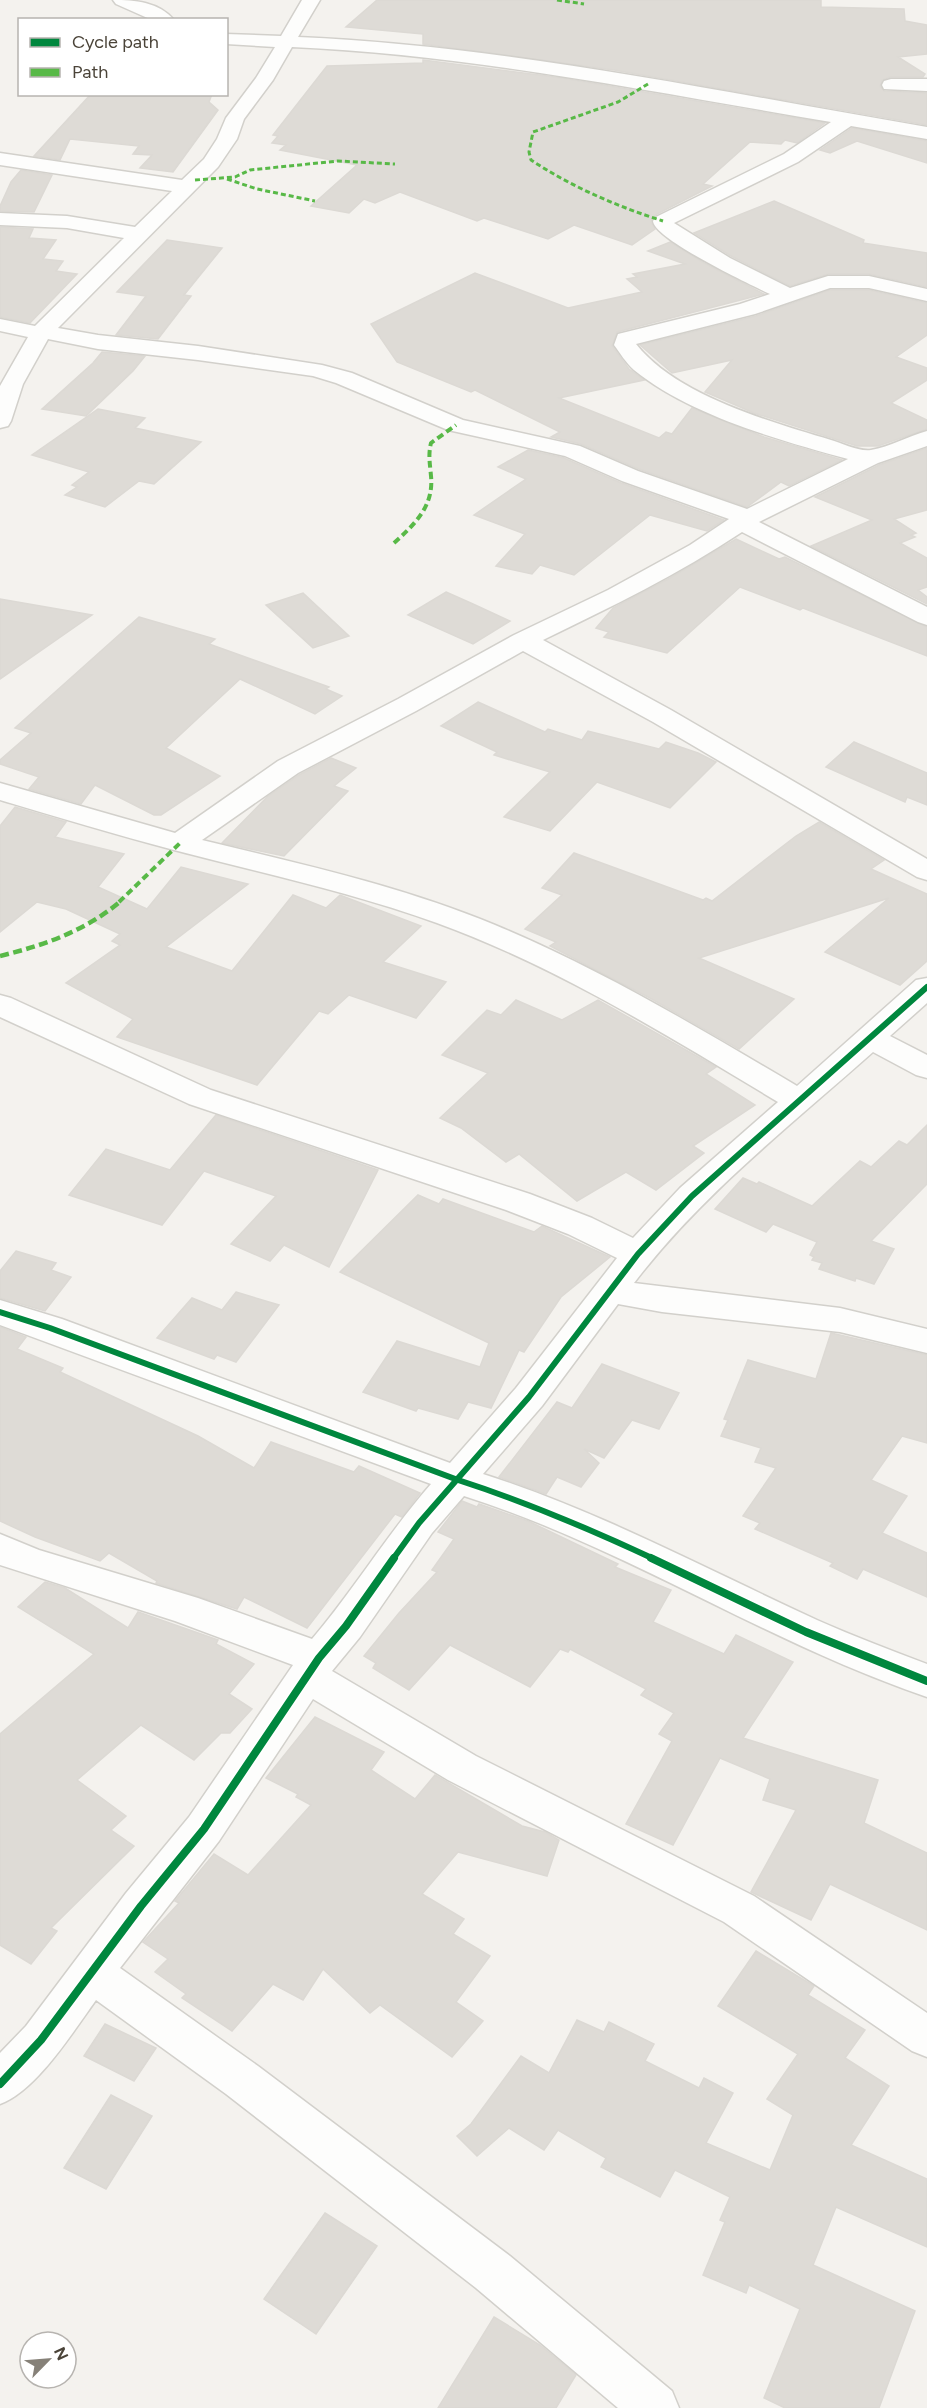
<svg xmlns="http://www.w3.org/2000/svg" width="927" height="2408" font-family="Figtree,sans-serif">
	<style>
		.building { fill: #dedbd6; stroke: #dcd9d4; stroke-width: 1.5 }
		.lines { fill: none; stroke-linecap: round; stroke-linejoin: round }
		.minor-casing { stroke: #d2d0cb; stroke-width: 3 }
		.minor { fill: #fdfdfc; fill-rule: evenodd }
		.quiet-far2 { stroke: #58b947; stroke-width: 3; stroke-dasharray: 5 3; stroke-linecap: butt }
		.quiet-far1 { stroke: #58b947; stroke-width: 4; stroke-dasharray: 7 4; stroke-linecap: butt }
		.quiet { stroke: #58b947; stroke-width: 4.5; stroke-dasharray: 9 4.5; stroke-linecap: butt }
		.cycleway-far1-casing { stroke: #fff; stroke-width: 10 }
		.cycleway-casing { stroke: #fff; stroke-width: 11 }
		.cycleway-far1 { stroke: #00873e; stroke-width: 6 }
		.cycleway { stroke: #00873e; stroke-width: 8 }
	</style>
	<rect width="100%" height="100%" fill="#f4f2ee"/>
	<g class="building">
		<path d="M377,0H821V7L904,9L905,21L927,25V54L898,57L925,74L923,77H890L882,80L880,86L884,91L927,93V125L614,70L423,44V34L346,27Z"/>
		<path d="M423,60L562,78L825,123L797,143L785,140L781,144L750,142L703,184L712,186L655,215L651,222L655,229L632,245L574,225L548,239L484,218L477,221L400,192L375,203L364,199L349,213L311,206L357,165L280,150L286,145L272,143L278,136L273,135L327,66L423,63Z"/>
		<path d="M91,94H212L209,102L218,110L173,172L140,168L152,155L133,154L139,146L70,139L60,160L34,156Z"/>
		<path d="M852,128L927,141V163L857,141L830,153L820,150Z"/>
		<path d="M21,170L52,175L34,212L0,211V206L11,182Z"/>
		<path d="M774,201L864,240L863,243L927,253V287L869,274H828L790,286L731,256L694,233Z"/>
		<path d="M0,227L33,229L29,238L56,240L43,259L63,261L56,271L77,274L30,323L0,317Z"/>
		<path d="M167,240L222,248L184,295L191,296L158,339L116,335L146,296L117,292Z"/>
		<path d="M670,242L704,263L764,294L617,332L612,346L629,369L644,380L559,398L659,438L666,432L672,434L692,408L764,437L842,460L789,486L781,482L747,507L639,469L581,444L551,437L560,432L475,390L471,392L397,362L371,324L475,273L568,308L642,292L627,279L637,277L633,274L685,264L648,251Z"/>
		<path d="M830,290H869L927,303V335L896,357L927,368V380L891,403L927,420V429L878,446H857L754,413L705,392L732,360L672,373L640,345L756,316Z"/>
		<path d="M102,352L145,356L133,371L86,416L42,409L93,363Z"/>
		<path d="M98,409L145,418L135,428L201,442L154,484L139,481L105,507L65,495L77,487L72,485L89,472L32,455Z"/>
		<path d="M927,448V510L894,519L916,533L911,535L915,537L900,543L927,558V587L918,590L927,597V604L811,546L872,520L815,497L879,465Z"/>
		<path d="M528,450L564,458L621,483L724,520L707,531L650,515L574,575L540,565L532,574L496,566L525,534L474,515L526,479L498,467Z"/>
		<path d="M736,539L779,559L785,557L927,627V656L803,608L800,610L740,587L667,653L604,637L609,632L596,628L613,608L670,578Z"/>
		<path d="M446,592L473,604L510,621L473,644L408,615Z"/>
		<path d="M303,593L349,636L313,648L266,605Z"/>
		<path d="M0,599L92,615L0,679Z"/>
		<path d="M139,617L215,639L209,644L329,687L326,689L342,696L315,714L240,679L166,748L220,776L161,815H154L95,785L81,804L29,789L39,777L0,764V760L31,733L15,728Z"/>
		<path d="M478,702L545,732L548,729L582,740L588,731L659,749L666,742L698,753L716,762L670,808L597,782L550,831L504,817L550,772L494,755L497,752L441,726Z"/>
		<path d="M854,742L927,773V805L907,797L905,802L826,767Z"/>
		<path d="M331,758L356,768L334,786L348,791L284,856L222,843L267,797L299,775Z"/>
		<path d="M15,807L66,822L55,837L124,854L98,887L147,909L181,867L248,884L166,947L232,971L293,895L326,908L340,895L421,926L383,962L446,982L416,1018L349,995L328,1014L319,1011L257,1085L117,1037L133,1019L66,983L120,945L112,941L120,934L66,909L37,902L0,932V826Z"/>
		<path d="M819,822L884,860L871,869L927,894V961L900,985L825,952L889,898L699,958L794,999L739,1049L650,998L550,946L556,942L525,929L562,895L542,888L574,853L703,900L706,898L712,901L796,836Z"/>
		<path d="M516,1000L562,1020L598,1000L716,1067L706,1074L755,1105L693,1146L704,1153L656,1190L626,1172L577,1201L519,1154L506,1162L461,1128L440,1118L488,1073L442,1055L487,1010L501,1015Z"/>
		<path d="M216,1115L378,1170L329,1267L284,1245L270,1261L231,1244L276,1196L204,1171L162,1225L69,1195L106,1149L170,1170Z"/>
		<path d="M927,1125V1184L871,1241L894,1249L874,1284L856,1278L855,1281L819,1269L822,1263L812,1260L814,1257L810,1255L817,1242L773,1224L766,1232L715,1209L743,1178L757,1184L759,1182L812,1206L860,1161L871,1167L899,1141L907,1145Z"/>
		<path d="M418,1195L439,1204L443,1199L534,1232L542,1226L610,1257L561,1297L524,1352L519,1350L491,1408L468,1402L458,1419L418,1408L416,1411L363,1392L397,1341L480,1367L489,1343L340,1272Z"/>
		<path d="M16,1251L56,1263L51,1270L71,1277L45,1311L0,1298V1271Z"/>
		<path d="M236,1292L279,1305L236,1362L217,1355L214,1359L157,1338L192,1298L222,1310Z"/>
		<path d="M0,1327L26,1337L17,1349L63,1368L60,1372L198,1436L254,1468L271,1442L354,1472L359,1466L420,1493L402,1517L395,1514L307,1628L244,1597L237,1609L156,1583L157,1581L109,1553L100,1561L35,1537L0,1521Z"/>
		<path d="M831,1333L927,1355V1443L902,1436L871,1480L907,1496L882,1533L927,1553V1597L863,1569L857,1579L830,1566L833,1563L755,1529L760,1523L743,1516L776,1468L755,1462L761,1448L721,1436L728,1420L724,1419L748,1360L816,1379Z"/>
		<path d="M602,1364L679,1393L659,1429L632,1420L604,1458L584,1449L599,1463L581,1487L557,1477L546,1494L499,1477L557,1402L572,1408Z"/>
		<path d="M462,1501L477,1507L479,1504L528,1521L618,1564L615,1567L671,1590L653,1622L724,1654L736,1635L793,1662L743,1738L878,1780L864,1823L927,1853V1930L830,1884L811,1920L751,1892L796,1810L763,1800L770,1779L720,1758L673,1845L626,1824L672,1741L659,1734L674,1713L641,1695L646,1689L570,1649L568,1652L560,1649L530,1687L450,1645L409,1690L373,1668L376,1663L364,1656L399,1613L437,1572L432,1570L454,1539L438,1532Z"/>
		<path d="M45,1582L65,1588L128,1628L138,1612L218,1640L216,1644L254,1664L229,1694L252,1709L230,1733H221L194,1760L141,1725L77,1780L126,1816L111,1830L134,1846L51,1928L57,1931L31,1964L0,1945V1734L94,1654L18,1607Z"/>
		<path d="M315,1717L384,1752L371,1770L415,1799L435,1775L522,1826L545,1832L559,1840L547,1876L458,1852L422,1894L464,1919L453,1934L490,1956L456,2002L483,2021L452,2057L380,2005L370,2013L323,1969L303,2000L273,1984L232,2031L182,1998L186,1994L155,1972L168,1959L143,1942L179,1903L175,1901L214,1854L248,1875L311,1805L296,1797L298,1794L266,1778Z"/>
		<path d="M756,1951L814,1986L808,1995L865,2030L845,2058L889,2086L851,2145L927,2179V2247L836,2207L813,2265L915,2311L879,2408H785L764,2398L800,2309L749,2285L746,2293L703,2275L725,2222L720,2220L730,2197L675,2170L660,2197L601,2167L606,2158L558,2130L544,2150L509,2128L477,2156L457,2136L471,2124L521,2056L549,2073L577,2020L604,2032L609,2022L654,2044L645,2061L699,2088L704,2078L733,2093L706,2143L770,2170L793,2115L767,2099L798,2054L718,2006Z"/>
		<path d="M105,2024L156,2048L134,2081L84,2056Z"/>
		<path d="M111,2095L152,2116L106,2189L64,2168Z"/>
		<path d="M325,2213L377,2246L316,2334L264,2299Z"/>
		<path d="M494,2317L540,2345L576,2375L556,2408H438Z"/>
	</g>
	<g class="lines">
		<defs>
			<g id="minor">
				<path d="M113,0C135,0 159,2 174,20H152L116,4Z"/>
				<path d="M302,0H320L298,37C509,46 720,92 927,127V139L851,126L798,162L674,223L730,258L790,288L828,276H869L927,289V301L869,288H830L755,314L636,344C677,396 769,421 831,440C842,443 859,452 871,450C890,447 908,436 927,431V446L878,463L759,522L927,607V625L918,622L742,532C679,574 611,607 543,640L671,710L927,859V880L917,877L653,722L523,651L416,711L298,773L202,840C301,864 401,886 495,925C601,969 699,1028 797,1086L916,980L927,978V1003L890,1036L927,1055V1078L916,1075L873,1052C791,1125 701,1195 634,1283L840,1308L927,1329V1353L840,1332L662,1312L618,1304L542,1406L483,1474C599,1511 706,1569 817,1620C853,1636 890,1650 927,1664V1697C767,1643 625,1547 464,1496L432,1533L360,1637L332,1671L476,1756L754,1896L927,2013V2057L912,2051L724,1922L448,1780L313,1699L219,1841L120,1968L258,2066L510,2256L672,2391L679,2408H618L476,2288L226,2094L96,2000C73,2032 36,2091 0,2104V2053L26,2026L126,1893L189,1817L293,1665L175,1621L0,1565V1534L39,1550L198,1598L312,1639C354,1590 388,1533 431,1484L0,1325V1300L62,1319L450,1463L516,1388L617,1258L568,1234L506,1210L189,1104L0,1017V995L11,998L211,1090L530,1194L592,1218L633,1238L680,1188L778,1102C668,1036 558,967 437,923C351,892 262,873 174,850C116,835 58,817 0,800V783L175,833L278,761L398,699L514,635L608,590L690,545L729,519L622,481L565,456L448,430L336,383L313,376L198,360L98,349L48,339L23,384L11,421L8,426L0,428V386L28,337L0,331V319L35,326L124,238L67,228L0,225V213L67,216L135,227L172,191L0,165V153L182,180L204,159L217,139L226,118L256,78L275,47L226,44V34L281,36ZM292,47C473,55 652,92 831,122L784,154L656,217L653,221C654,239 751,285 770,294L740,304L618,334L614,345C620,353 626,363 634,370C691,416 779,440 848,459L747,509L638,471L580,446L463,420L352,373L322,365L198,346L98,335L58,328L218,167L237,139L244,119L273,80Z"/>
				<path d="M891,79H927V91L884,89L882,85L884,81Z"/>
			</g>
		</defs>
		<use href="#minor" class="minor-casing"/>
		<use href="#minor" class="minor"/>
		<g class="quiet-far2">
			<path d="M557,0L584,4"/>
			<path d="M648,84L618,102L533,132L529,152L531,160C572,187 616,206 663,221"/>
			<path d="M227,179L257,189L315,201"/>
			<path d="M195,180L235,177L250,170L338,161L395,164"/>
		</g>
		<g class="quiet-far1">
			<path d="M394,543C415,524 434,506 431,476C430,464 428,455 431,443L456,425"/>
			<path d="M119,902L180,843"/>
		</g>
		<path class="quiet" d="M0,956C45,945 85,931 121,901"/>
		<defs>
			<g id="cycleway-far1">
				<path d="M0,1312L50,1328L458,1480C526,1502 590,1529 654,1559"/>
				<path d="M393,1559L419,1523L529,1397L638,1254L692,1196L927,987"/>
			</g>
			<g id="cycleway">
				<path d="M651,1558L806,1632L927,1681"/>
				<path d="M0,2084L41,2040L141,1906L204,1829L319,1658L346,1626L394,1558"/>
			</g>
		</defs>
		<use href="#cycleway-far1" class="cycleway-far1-casing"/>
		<use href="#cycleway" class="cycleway-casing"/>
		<use href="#cycleway-far1" class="cycleway-far1"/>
		<use href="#cycleway" class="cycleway"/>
	</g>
	<rect x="18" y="18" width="210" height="78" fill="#ffffff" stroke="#b7b4b0" stroke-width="1.5"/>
	<rect x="30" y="38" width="30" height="9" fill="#00873e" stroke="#b7b4b0" stroke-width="1.5"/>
	<text x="72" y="48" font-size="18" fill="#4b4439">Cycle path</text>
	<rect x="30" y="68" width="30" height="9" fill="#58b947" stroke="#b7b4b0" stroke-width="1.5"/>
	<text x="72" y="78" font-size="18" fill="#4b4439">Path</text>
	<g transform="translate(48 2360) rotate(65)"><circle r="28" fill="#ffffff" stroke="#b7b4b0" stroke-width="1.5"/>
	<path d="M0-4.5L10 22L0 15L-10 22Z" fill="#868178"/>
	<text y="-9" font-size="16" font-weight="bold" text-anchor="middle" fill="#4b4439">N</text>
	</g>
</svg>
